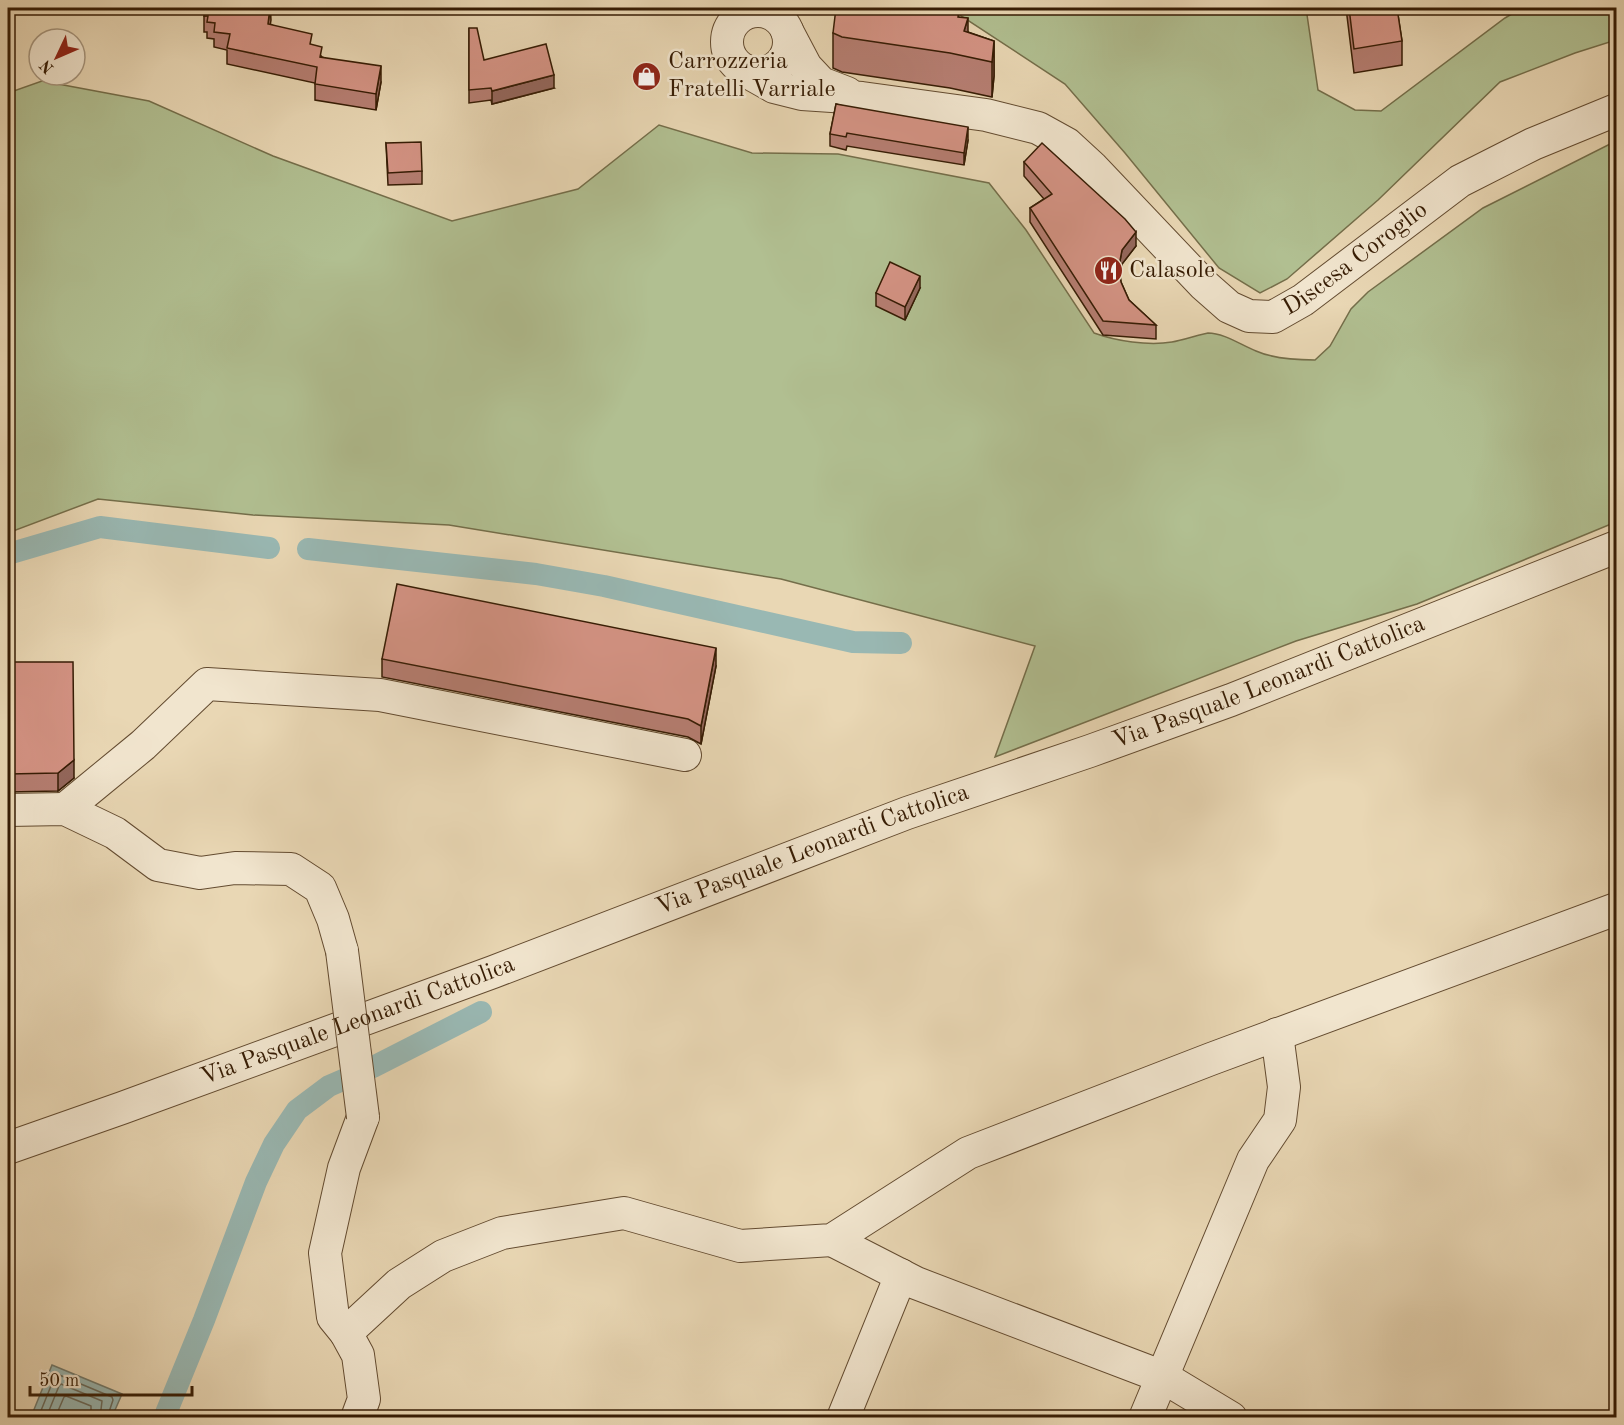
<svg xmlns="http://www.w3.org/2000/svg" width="1624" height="1425" font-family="'Old Standard TT',serif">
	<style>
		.green { fill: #b1bf91; stroke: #746e4a; stroke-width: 1.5 }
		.water { fill: #99b8b3; stroke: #717a6d; stroke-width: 1.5 }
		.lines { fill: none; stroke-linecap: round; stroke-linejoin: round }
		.shore { stroke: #686a5c; stroke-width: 1.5 }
		.canal { stroke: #99b8b3; stroke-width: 22 }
		.minor-casing { stroke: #634b30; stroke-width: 34 }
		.minor { stroke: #f1e5ce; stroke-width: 32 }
		.minor-bridge-casing { stroke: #634b30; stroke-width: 34; stroke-linecap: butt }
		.minor-bridge { stroke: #f1e5ce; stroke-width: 32 }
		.wall { fill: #b67e72; stroke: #361c04; stroke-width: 1.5 }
		.shaded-wall { fill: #94675c; stroke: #361c04; stroke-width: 1.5 }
		.building { fill: #d49384; stroke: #361c04; stroke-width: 1.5 }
		.labels { text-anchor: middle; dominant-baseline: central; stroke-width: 5; stroke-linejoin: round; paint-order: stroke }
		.poi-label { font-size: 24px; fill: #361c04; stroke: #f1e5ce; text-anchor: start }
		.street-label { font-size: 24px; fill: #361c04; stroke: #f1e5ce }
	</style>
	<rect width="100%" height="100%" fill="#e9d7b4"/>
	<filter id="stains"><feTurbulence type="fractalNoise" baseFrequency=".00333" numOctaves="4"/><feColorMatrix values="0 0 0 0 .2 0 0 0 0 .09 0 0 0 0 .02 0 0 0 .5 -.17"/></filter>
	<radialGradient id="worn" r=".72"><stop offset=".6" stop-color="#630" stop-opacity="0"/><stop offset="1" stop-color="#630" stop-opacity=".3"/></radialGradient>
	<g class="green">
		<path d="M949,8H1306L1318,90L1355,110L1381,111L1505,18L1522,8H1616V40L1575,53L1500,82L1378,200L1287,279L1260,293L1219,268L1125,153L1065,84Z"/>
		<path d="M42,81L149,101L273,156L452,221L578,189L659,125L752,153L838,154L989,183L1026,230L1094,333C1116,341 1148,346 1172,342C1181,341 1201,334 1208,333C1224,333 1241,345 1256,351C1274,359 1296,360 1315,360L1330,346L1351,309L1368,292L1483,208L1616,141V522L1417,604L1296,641L995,757L1035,646L781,579L449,525L253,515L98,499L8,533V93Z"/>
	</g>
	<path class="water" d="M52,1365L122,1394L112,1417H31Z"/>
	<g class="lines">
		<g class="shore">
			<path d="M38,1418L55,1376L57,1374L112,1397L113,1400L107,1418"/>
			<path d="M46,1418L59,1386L61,1384L102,1401L100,1418"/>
			<path d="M55,1418L64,1397L66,1396L91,1406V1418"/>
		</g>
		<g class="canal">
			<path d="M308,549L536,574L604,586L853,642L901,643"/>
			<path d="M8,554L100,527L269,548"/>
			<path d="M164,1418L204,1320L256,1182L274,1144L297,1110L329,1086L373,1067L481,1012"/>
		</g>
		<defs>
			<g id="minor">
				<circle cx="758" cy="42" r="31"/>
				<path d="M787,31L806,67L821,83L847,93"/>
				<path id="s1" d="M744,70L774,87L802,94L862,98L986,115L1038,128L1067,144L1092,167L1204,285L1229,307L1249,316L1273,317L1303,300L1460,181L1533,144L1616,110"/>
				<path d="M65,809L143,745L207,684L380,695L685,755"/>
				<path d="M8,810L65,809L115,833L158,865L200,873L235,868L291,869L320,888L333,919L342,951"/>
				<path id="s2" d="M8,1148L122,1108L493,972L907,813L1090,751L1231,700L1616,547"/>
				<path d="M832,1240L916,1283L1163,1377L1231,1418"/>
				<path d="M346,1333L333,1317L325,1253L344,1168L363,1117"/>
				<path d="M357,1418L364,1399L358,1355L346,1333L399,1284L443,1256L502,1233L624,1213L740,1246L832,1240L968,1153L1211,1059L1616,909"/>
				<path d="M843,1418L901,1275"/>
				<path d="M1145,1418L1253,1160L1280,1120L1284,1087L1277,1034"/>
			</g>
		</defs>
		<use href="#minor" class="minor-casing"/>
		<use href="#minor" class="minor"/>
		<defs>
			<path id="minor-bridge" d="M342,951L363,1117"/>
		</defs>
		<use href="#minor-bridge" class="minor-bridge-casing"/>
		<use href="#minor-bridge" class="minor-bridge"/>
	</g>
	<g class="wall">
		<path d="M271,8L270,24L312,45L322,57L381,82L376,110L315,100V83L227,64V50L214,47V39L207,38V32H204V16Z"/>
		<path d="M1346,8H1397L1402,41V65L1354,73Z"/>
		<path d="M959,17L968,32L994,41V76L992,97L950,88L842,72L833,68V33Z"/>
		<path d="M469,28L484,60L554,88L492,104L491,100L469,103Z"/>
		<path d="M836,104L968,140L964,165L847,146L846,150L830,146V134Z"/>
		<path d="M386,143L422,171V184L388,185Z"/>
		<path d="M1024,162L1136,246L1122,264L1120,276L1121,282L1129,300L1156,325V339L1103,335L1030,222V208L1044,199L1024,176Z"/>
		<path d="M920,288L905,320L876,306V293Z"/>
		<path d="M382,659L716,666L701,744L688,737L382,677Z"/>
		<path d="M8,662L74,778L58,791L8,792Z"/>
	</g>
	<g class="shaded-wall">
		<path d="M270,8L271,20L268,39V24Z"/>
		<path d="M968,18V53L964,31Z"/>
		<path d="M994,41V76L992,97V62Z"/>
		<path d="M381,66V82L376,110V94Z"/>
		<path d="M554,75V88L492,104V91Z"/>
		<path d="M968,127V140L964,165V153Z"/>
		<path d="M1136,232V246L1122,264L1119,280V266L1122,250Z"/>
		<path d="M920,276V288L905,320V307Z"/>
		<path d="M716,648V666L701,744V726Z"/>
		<path d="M74,760V778L58,791V773Z"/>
	</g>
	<g class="building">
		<path d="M206,8H270L268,24L312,34L310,44L322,47L320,57L381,66L376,94L315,84L317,67L227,48L230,34L214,32L215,23L207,22L208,16H204Z"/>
		<path d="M836,8H939L959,10L958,17L968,18L964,31L994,41L992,62L950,53L842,37L833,33Z"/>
		<path d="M1349,8H1397L1402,41L1354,49Z"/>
		<path d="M469,28H477L484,60L546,44L554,75L492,91L491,88L469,90Z"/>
		<path d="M836,104L968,127L964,153L847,133L846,137L830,134Z"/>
		<path d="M421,142L422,171L388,173L386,143Z"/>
		<path d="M1042,143L1125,219L1136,232L1122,250L1119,266L1121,282L1129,300L1156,325L1103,321L1030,208L1052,194L1024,162Z"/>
		<path d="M890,262L920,276L905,307L876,293Z"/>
		<path d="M397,584L716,648L701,726L688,719L382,659Z"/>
		<path d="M8,662H73L74,760L58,773L8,774Z"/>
	</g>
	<defs>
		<symbol id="shop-disc" viewBox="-11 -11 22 22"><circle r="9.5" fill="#8f2418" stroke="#f1e5ce"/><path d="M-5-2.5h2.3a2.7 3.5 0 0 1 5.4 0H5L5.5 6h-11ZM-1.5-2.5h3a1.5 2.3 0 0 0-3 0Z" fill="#fff"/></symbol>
		<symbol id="restaurant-disc" viewBox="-11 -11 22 22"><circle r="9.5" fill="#8f2418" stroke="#f1e5ce"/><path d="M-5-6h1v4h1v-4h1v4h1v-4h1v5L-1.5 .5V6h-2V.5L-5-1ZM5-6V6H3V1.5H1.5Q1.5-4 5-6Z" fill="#fff"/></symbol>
	</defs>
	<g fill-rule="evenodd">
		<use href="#shop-disc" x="630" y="60" width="33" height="33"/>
		<use href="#restaurant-disc" x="1092" y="254" width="33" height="33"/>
	</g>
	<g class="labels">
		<g class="poi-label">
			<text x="668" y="62">Carrozzeria<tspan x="668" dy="28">Fratelli Varriale</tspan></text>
			<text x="1129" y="271">Calasole</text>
		</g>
		<g class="street-label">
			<text stroke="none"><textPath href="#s1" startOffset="712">Discesa Coroglio</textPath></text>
			<text stroke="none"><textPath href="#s2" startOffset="1344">Via Pasquale Leonardi Cattolica</textPath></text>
			<text stroke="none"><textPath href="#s2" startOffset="858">Via Pasquale Leonardi Cattolica</textPath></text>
			<text stroke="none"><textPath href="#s2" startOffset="372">Via Pasquale Leonardi Cattolica</textPath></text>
		</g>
	</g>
	<rect width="1624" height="1425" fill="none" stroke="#e9d7b4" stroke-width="30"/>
	<rect x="9" y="9" width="1606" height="1407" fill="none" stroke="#361c04" stroke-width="3"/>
	<rect x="15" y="15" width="1594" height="1395" fill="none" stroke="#361c04" stroke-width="1.5"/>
	<g transform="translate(57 57) rotate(226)"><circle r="28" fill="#f1e5ce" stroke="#a6957d" stroke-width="1.5"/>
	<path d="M0-4.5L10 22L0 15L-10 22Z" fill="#8f2418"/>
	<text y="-9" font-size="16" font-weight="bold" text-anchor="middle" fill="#361c04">N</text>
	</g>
	<path d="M30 1386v9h162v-9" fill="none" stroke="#361c04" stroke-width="3"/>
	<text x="39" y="1386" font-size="18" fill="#361c04" stroke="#f1e5ce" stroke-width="4.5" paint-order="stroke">50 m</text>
	<rect width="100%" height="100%" filter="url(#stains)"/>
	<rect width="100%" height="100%" fill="url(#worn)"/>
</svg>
